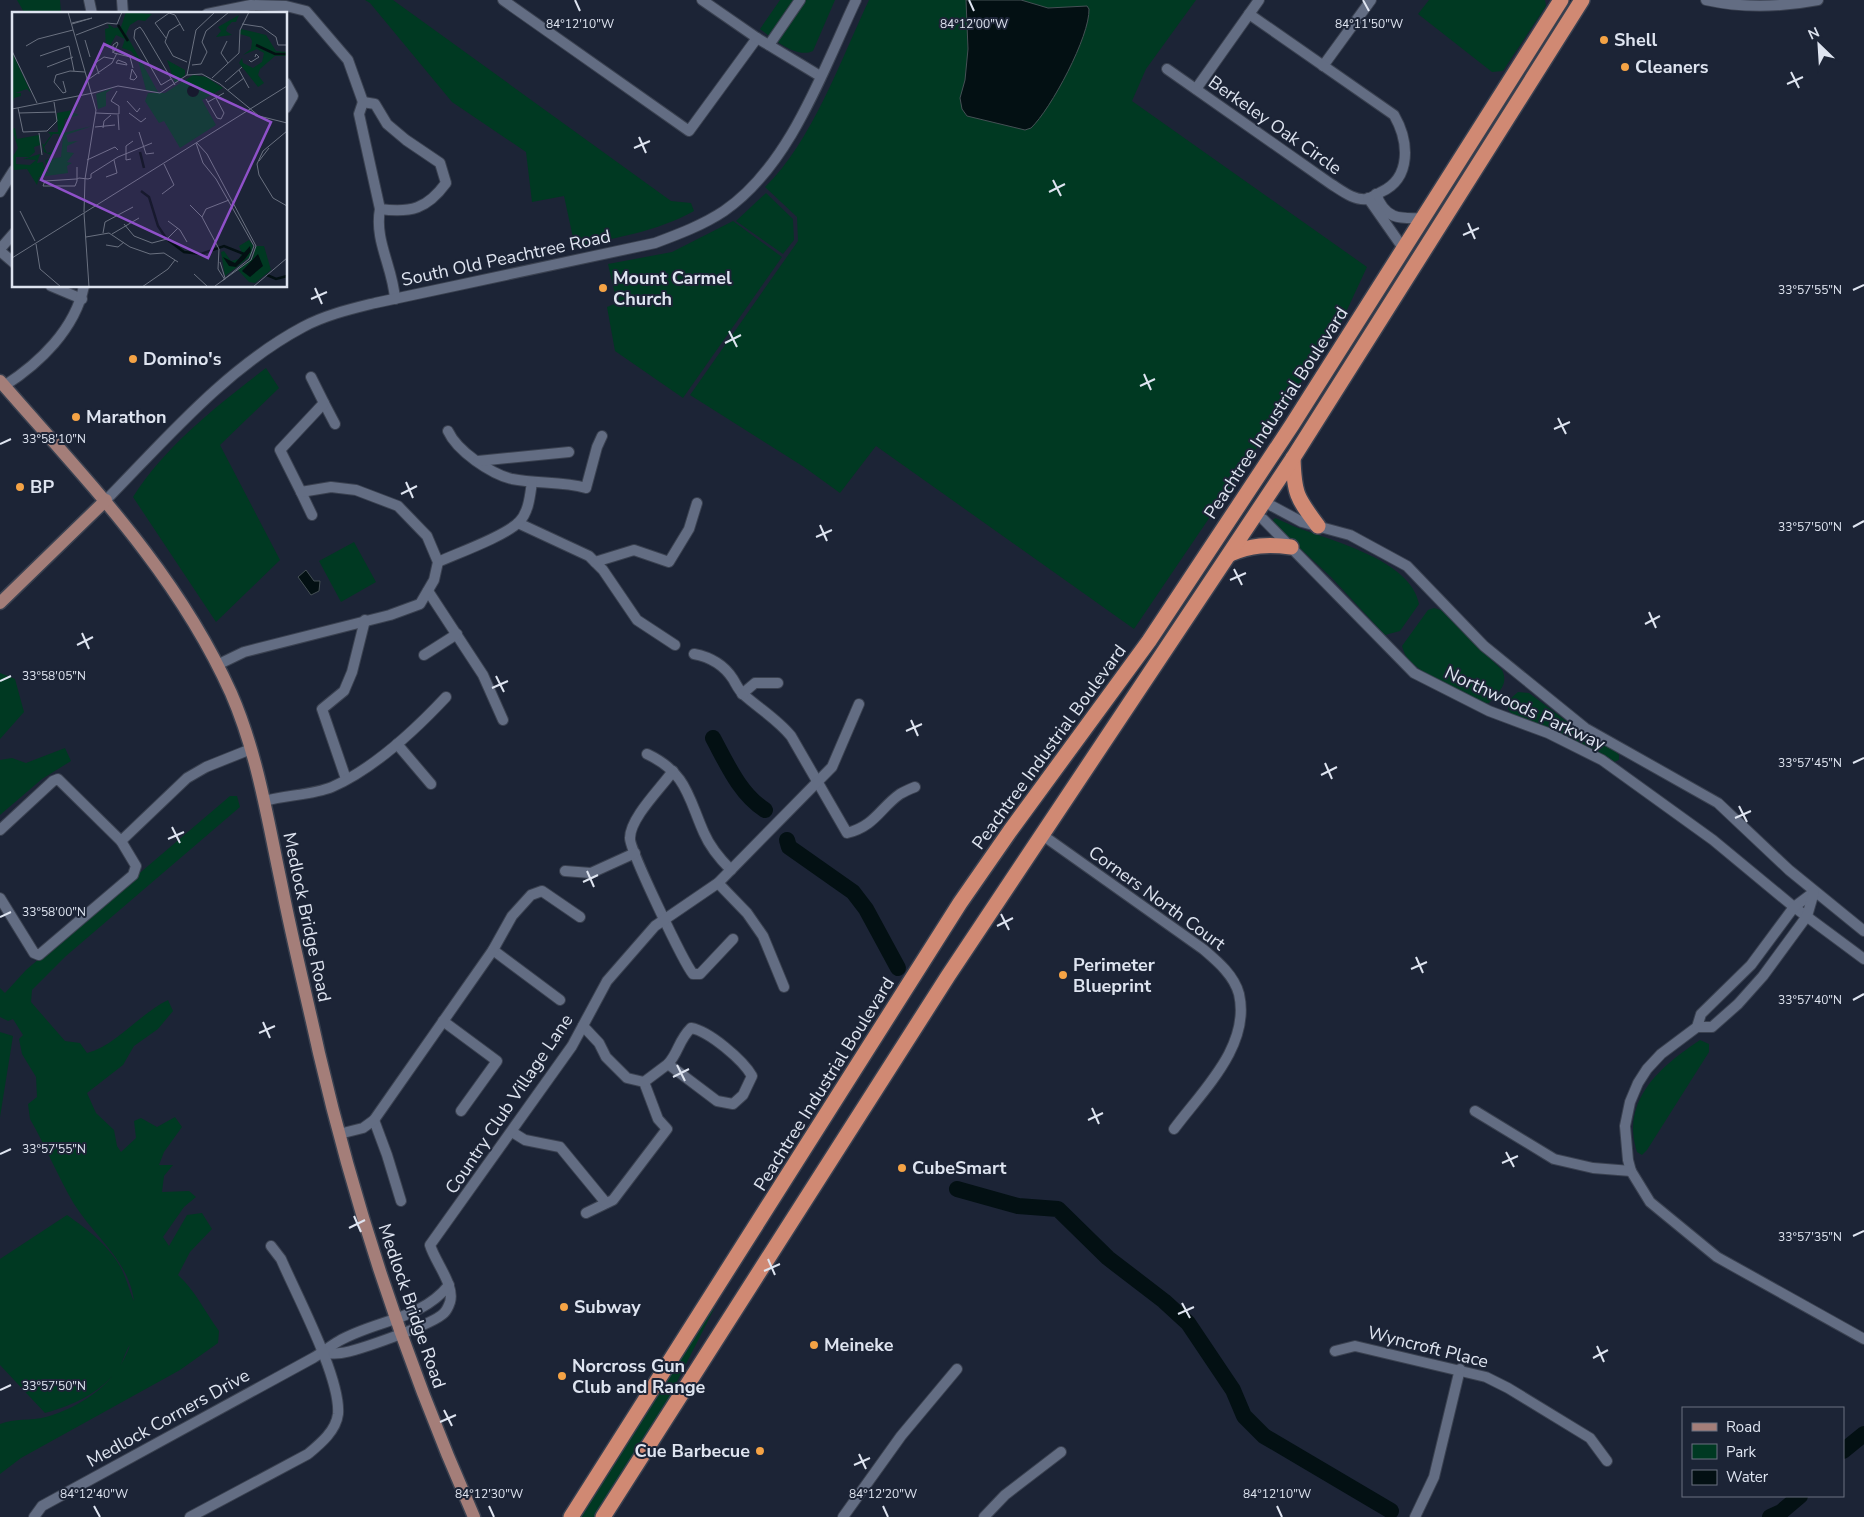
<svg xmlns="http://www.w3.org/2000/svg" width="1864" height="1517" font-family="'Nunito Sans',sans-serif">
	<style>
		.green { fill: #003922 }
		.water { fill: #031013; stroke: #455055 }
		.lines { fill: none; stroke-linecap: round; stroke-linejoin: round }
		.river { stroke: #031013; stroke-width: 16 }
		.minor-casing { stroke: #3a4150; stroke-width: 12 }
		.major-casing { stroke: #3a4150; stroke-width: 15 }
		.highway-casing { stroke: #3a4150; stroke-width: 18 }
		.minor { stroke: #636d83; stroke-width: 10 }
		.major { stroke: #a47e79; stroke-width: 12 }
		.highway { stroke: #d08973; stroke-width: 15 }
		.ticks { fill: none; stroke: #dee4f0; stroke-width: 2 }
		.poi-dot { fill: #f5a345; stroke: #1c2436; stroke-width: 2 }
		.labels { text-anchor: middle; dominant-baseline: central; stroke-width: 4; stroke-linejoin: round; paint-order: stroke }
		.poi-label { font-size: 18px; font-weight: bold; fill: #dee4f0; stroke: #1c2436; text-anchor: start }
		.street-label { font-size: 18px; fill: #dee4f0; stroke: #1c2436 }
		.inset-river { fill: none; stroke: #031013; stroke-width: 2.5 }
		.inset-road { fill: none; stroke: #6a7180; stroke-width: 1 }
		.view { fill: #8f51c9; fill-opacity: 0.15; stroke: #8f51c9; stroke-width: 2.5 }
		.inset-edge { fill: none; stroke: #dee4f0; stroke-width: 2.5 }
		.ticks-label { font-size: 12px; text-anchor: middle; fill: #dee4f0; stroke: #1c2436; stroke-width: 4; stroke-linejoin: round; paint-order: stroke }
	</style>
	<rect width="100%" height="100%" fill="#1c2436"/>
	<g class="green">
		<path d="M17,0H60L61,12L25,14Z"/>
		<path d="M365,0H393L671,201L691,203L694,211C656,232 617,237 575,247L564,196L532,202L526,152L452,102L370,3Z"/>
		<path d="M780,0H835L813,51C796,59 774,39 760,29Z"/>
		<path d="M869,0H1196L1146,69L1132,101L1367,267L1340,325L1134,629L876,446L840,493L804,467L690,395L798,241L797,217L765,187C812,142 841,59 869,0Z"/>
		<path d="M1429,0H1545L1546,6L1503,71L1492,72L1418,14Z"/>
		<path d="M766,193L793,219L794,240L783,254L736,221Z"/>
		<path d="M733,221L782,257L683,398L615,351L607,307L617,303L608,264L672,252Z"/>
		<path d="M266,368L279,388L220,445L280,560L216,622L133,497C166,445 218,405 266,368Z"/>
		<path d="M1275,518C1281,520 1286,523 1293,526C1328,540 1411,559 1419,604L1400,631L1385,635L1331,577L1274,524L1273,520Z"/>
		<path d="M354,542L376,582L341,602L319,561Z"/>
		<path d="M1434,608L1441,610L1502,670C1509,684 1499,692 1489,703C1473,706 1416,671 1406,656C1404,653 1403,649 1402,646L1428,610Z"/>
		<path d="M0,673L15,679L24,712L0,739Z"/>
		<path d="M1518,692L1529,693L1581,732L1613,749L1619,755V760L1612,763L1513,716L1508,709L1509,700Z"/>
		<path d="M65,748L71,761L42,779L0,815V760L12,758L26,763Z"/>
		<path d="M230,796H237L240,807L66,956L32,990L31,1002L65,1041L80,1043L87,1053C117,1045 139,1014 168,1000L173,1011L158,1029L134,1046L123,1065L87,1093L96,1113L114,1130L117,1146L121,1152L136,1138L134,1121L141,1118L157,1127L175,1117L182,1127L164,1152L159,1165H173L164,1176L162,1192L189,1191L196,1197L184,1207L163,1237L169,1246L187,1215L202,1213L212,1229L190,1252L178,1275C195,1290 205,1312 219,1331L218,1343L180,1370L21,1458L0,1474V1424C14,1418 31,1421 46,1417C82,1407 118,1382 130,1345C126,1350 124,1359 120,1366C103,1392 74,1405 45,1413L0,1365V1259L67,1215C88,1230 110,1246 122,1270C127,1280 130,1293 134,1301C129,1261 95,1237 74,1204C58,1177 46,1147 30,1119L28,1104L37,1097L36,1077L22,1054L19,1039L23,1035L13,1019L8,1021L0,1017V988L5,993L26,970Z"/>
		<path d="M0,1032L13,1036L0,1117Z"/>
		<path d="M1700,1040L1709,1044V1052L1647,1150L1642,1155L1637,1152C1620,1100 1661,1066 1700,1040Z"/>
		<path d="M709,1307L714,1309L660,1415L596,1517H580Z"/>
	</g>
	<g class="water">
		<path d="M966,0H1021L1048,8L1087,6L1089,9C1090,36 1051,109 1031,128L1025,130L967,116L962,109L960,98L965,80L968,49Z"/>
		<path d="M306,570L314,581H320L319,591L311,595L298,577Z"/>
	</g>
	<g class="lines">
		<g class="river">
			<path d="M713,738C727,764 740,794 765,810"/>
			<path d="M787,840L789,847L853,892L866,909L898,968"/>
			<path d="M957,1189L1018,1206L1058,1209L1108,1258L1164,1301L1188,1323L1233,1390L1244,1416L1264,1436L1391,1511"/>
			<path d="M1843,1451L1864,1434"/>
			<path d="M1770,1517L1781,1512L1800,1496"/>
		</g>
		<defs>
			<g id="minor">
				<path d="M89,0L92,14"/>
				<path d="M122,0L123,14"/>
				<path d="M503,0L689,131L757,38"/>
				<path d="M702,0L757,38L820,76"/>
				<path d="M1706,0C1742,8 1781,7 1818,0"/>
				<path d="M207,14L251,5L286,6L306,11L348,60L363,102"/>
				<path d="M769,45L800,0"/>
				<path d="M1323,66L1371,0"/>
				<path d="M1167,69L1331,184C1341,190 1354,201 1367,199C1371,198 1377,194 1381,192C1412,178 1409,141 1394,115L1249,14"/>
				<path d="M286,83L293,96L286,108"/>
				<path d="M1196,89L1259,0"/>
				<path d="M363,102L375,104L387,124L406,140L440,163L446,183C427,209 411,213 380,209L359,114Z"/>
				<path d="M0,192L14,170"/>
				<path d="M1376,194C1385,219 1399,219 1422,218"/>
				<path d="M1368,198L1403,248"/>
				<path d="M380,209C374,241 393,267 395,299"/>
				<path d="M0,249L14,233"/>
				<path d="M0,251L14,263"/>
				<path d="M51,286L82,299"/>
				<path d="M4,386C40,363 75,329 84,286"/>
				<path d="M324,403L335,424"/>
				<path d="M448,431C457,451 491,474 512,479C537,484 562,481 586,488L597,447L602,436"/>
				<path d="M478,461L569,452"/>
				<path d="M301,492L312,515"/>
				<path d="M106,500C166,439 226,368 303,327C325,315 351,309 375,303L655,243C679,234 703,225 724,211C790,166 823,70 856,0"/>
				<path d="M1272,506L1302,522L1350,535L1407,566L1484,646L1585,728L1718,803L1789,870L1864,931"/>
				<path d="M1263,519L1414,673L1489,711L1548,733L1602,760L1713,840L1794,907L1864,959"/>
				<path d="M518,523L589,556L595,562L634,550L669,562L689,529L697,503"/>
				<path d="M438,562C458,553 505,536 519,522C529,512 530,495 532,482"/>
				<path d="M595,562L603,570L637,620L675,645"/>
				<path d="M428,591L483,675L503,720"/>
				<path d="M694,654C710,657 724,665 733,679C736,684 739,691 744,695C760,709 778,720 791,736L847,833C875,826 880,808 900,794C905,791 910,789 915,787"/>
				<path d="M424,655L457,634"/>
				<path d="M217,665L244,652L390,615L420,604L434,580L438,562L427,536L398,506L356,490L331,487L301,492L280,450L324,403L311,377"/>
				<path d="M742,694L755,683H778"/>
				<path d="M397,744L431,784"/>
				<path d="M647,754C687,773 688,797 704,833C710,847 720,859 731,870"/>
				<path d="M673,771C661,788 630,818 630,838C629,849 684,963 693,974H700L733,939"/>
				<path d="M346,779L322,709L344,691L352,672L365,620"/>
				<path d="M265,801C285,795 313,795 332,787C373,769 416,729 446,697"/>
				<path d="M0,830L53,781L58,779L121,841L136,866L133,875L39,955L34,953L0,898"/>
				<path d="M1041,834L1203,949C1217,961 1234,975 1239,994C1251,1046 1202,1091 1174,1129"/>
				<path d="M121,841L187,778L206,767L251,749"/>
				<path d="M565,871L591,873L635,853"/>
				<path d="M718,883L747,913L763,936L784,987"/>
				<path d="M1814,892L1794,907L1751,965L1701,1014L1697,1027L1661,1054L1647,1069L1638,1083L1630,1102L1625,1126L1628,1160L1631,1171L1650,1202L1717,1257L1864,1339"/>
				<path d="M493,950L560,1000"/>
				<path d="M443,1021L497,1061L461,1111"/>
				<path d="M583,1026L599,1043L606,1057L627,1078L644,1082L658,1119L667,1129L613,1200L586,1213"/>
				<path d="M1697,1027H1712L1738,1004L1763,976L1807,916L1814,892"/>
				<path d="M691,1028C709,1031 743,1060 752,1076L743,1095L733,1104L717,1101L668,1064C679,1052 678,1041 691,1028Z"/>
				<path d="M644,1082L668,1064"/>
				<path d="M1475,1111L1554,1159L1593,1168L1631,1171"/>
				<path d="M374,1120L387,1155L401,1201"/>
				<path d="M512,1132L525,1140L560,1147L606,1203"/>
				<path d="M339,1134L363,1128L374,1120L493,950L512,916L531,895L542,891L580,917"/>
				<path d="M1335,1351L1355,1346L1486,1377L1508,1388L1590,1438L1607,1461"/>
				<path d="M322,1353C328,1353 335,1354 341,1353C357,1351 434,1324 444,1313C446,1311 449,1305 450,1302C455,1285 435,1262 430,1245L572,1046L607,981L655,926L718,883L832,767L859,704"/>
				<path d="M34,1517L42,1506L313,1358C322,1353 330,1346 339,1341C376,1320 421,1320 449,1285"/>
				<path d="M190,1517L308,1454C320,1444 336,1431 338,1414C341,1378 296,1294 281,1259L271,1246"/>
				<path d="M843,1517L901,1436L957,1369"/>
				<path d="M984,1517L1005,1495L1061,1452"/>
				<path d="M1415,1517L1434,1477L1460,1369"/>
			</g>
			<g id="major">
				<path d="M0,381C87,481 176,571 231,693C258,755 268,822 282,887C293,943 307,998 319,1053C356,1212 408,1367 474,1517"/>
				<path d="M0,603L106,500"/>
			</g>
			<g id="highway">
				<path d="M1293,458C1294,494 1297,498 1318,526"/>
				<path d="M1230,554C1251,545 1268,544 1291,547"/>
				<path d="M571,1517L960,903L1010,831L1149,641L1292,425L1561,0"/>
				<path d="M603,1517L948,976L1293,458L1582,0"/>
			</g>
		</defs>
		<use href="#minor" class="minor-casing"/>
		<use href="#major" class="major-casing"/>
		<use href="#highway" class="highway-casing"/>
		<use href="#minor" class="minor"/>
		<use href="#major" class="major"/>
		<use href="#highway" class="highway"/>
	</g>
	<path class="ticks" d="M575,0L580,11M969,0L974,11M1363,0L1369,11M1791,72L1799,88M1787,84L1803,77M639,137L646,153M634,148L650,141M1053,180L1061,196M1049,192L1065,184M1468,223L1475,239M1463,235L1479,228M315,288L322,304M1853,290L1864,285M311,299L327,292M729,331L737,347M725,343L741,335M1144,374L1151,390M1140,386L1155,379M1558,418L1566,434M1554,429L1570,422M0,444L11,439M406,482L413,498M401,494L417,486M820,525L827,541M1853,527L1864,521M816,537L832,530M1234,569L1242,585M1230,580L1246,573M1649,612L1656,628M1645,624L1660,616M82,633L89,649M77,645L93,637M496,676L504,692M0,681L11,676M492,688L508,681M911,720L918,736M906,731L922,724M1325,763L1332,779M1853,763L1864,758M1321,775L1337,767M1739,806L1747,822M1735,818L1751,811M172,827L180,843M168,839L184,832M587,871L594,887M583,882L598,875M1001,914L1009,930M0,917L11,912M997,926L1013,918M1416,957L1423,973M1411,969L1427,962M1853,1000L1864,994M263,1022L270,1038M259,1033L275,1026M677,1065L685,1081M673,1077L689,1069M1092,1108L1099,1124M1088,1120L1103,1113M1506,1152L1514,1167M0,1154L11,1149M1502,1163L1518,1156M354,1216L361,1232M349,1228L365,1220M1853,1236L1864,1231M768,1259L775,1275M764,1271L780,1264M1182,1303L1190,1318M1178,1314L1194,1307M1597,1346L1604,1362M1593,1358L1608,1350M0,1390L11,1385M444,1410L452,1426M440,1422L456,1415M859,1454L866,1469M854,1465L870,1458M94,1506L100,1517M489,1506L494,1517M883,1506L888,1517M1277,1506L1282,1517"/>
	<g class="poi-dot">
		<circle cx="1604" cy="40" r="5"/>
		<circle cx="1625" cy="67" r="5"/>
		<circle cx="603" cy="288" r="5"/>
		<circle cx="133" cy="359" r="5"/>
		<circle cx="76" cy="417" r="5"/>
		<circle cx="20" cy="487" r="5"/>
		<circle cx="1063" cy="975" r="5"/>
		<circle cx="902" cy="1168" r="5"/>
		<circle cx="564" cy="1307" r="5"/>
		<circle cx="814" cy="1345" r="5"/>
		<circle cx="562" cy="1376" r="5"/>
		<circle cx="760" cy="1451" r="5"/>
	</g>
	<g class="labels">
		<g class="poi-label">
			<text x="1614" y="40">Shell</text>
			<text x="1635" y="67">Cleaners</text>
			<text x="613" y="278">Mount Carmel<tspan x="613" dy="21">Church</tspan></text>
			<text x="143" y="359">Domino's</text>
			<text x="86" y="417">Marathon</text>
			<text x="30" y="487">BP</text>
			<text x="1073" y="965">Perimeter<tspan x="1073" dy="21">Blueprint</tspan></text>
			<text x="912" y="1168">CubeSmart</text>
			<text x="574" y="1307">Subway</text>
			<text x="824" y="1345">Meineke</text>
			<text x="572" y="1366">Norcross Gun<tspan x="572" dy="21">Club and Range</tspan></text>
			<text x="750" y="1451" text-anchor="end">Cue Barbecue</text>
		</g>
		<g class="street-label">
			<text transform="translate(1275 125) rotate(35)">Berkeley Oak Circle</text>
			<text transform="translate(506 258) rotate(-12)">South Old Peachtree Road</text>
			<text transform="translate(1276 413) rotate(-57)">Peachtree Industrial Boulevard</text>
			<text transform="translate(1525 708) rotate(25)">Northwoods Parkway</text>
			<text transform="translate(1049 747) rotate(-54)">Peachtree Industrial Boulevard</text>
			<text transform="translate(1157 898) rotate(36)">Corners North Court</text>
			<text transform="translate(307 917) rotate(78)">Medlock Bridge Road</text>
			<text transform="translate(824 1084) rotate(-58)">Peachtree Industrial Boulevard</text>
			<text transform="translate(509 1104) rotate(-56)">Country Club Village Lane</text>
			<text transform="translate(412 1306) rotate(71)">Medlock Bridge Road</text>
			<text transform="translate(1428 1347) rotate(14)">Wyncroft Place</text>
			<text transform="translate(168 1418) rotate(-29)">Medlock Corners Drive</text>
		</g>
	</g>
	<g transform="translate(12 12)">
		<rect width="275" height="275" fill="#1c2436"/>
		<path d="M114,0L140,2L133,9L126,8L118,13L114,22L146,80L134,78L126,48L119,39L110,36L113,27L104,23L97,36L94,35L93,17L97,16L96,12L102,16L109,15ZM227,3L224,10H220L215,15L214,19L220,23L204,25L209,19L206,15ZM229,17L254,23L264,39L275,40V44H263L248,57L246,63L252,71L246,75L227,51L230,46L231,51L241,56L250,50L252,41L245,37L231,43L239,37L240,29L238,25L228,22ZM0,40L19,81L15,77L3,81H9V84L2,86L0,94ZM155,48L173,58V63L163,71ZM181,63L194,65L211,76L190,88L204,113L168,136L152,109L147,111L133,89L136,81H153ZM101,76L94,81V94L86,97L84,82ZM65,88V97L60,100L67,103L53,107L51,121L80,114L54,123L56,130L66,129L55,134V140L62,141L55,150L60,151L55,154L56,161L27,165L25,173L15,157L2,158L0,146L6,136L0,117L3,116L5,127L27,123L28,133L22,135L23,140L17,145H4V152L18,153L24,148L11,147L28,142L25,151L31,150L33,159L37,161L33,148L49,145L51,124L49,122L50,126L39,143L32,140L30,131L32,133L39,123L36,120H46L45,101L61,98ZM41,122H47L48,127L39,140L35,141L32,135ZM237,228L241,233L239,244L213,264L209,240L212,239L219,249L227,247L230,241L227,234ZM244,234H252L259,258L243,271L237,270L226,258L241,245Z" fill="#003922" fill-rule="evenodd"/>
		<path d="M175 79a6 6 0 1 1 12 0a6 6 0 1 1-12 0ZM238,234L239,239L233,247L224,255L217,254L211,245L223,251ZM246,242L251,254L238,265L230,259Z" fill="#031013"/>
		<path class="inset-river" d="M106,13L116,29M244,33L263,42H275M128,140L132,156M129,179L137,185L146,214L154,226M156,228L172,240L189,242L212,234L232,242M255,263L264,267L275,264"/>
		<path class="inset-road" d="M56,0L84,98L73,167L72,200M60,11L80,6L60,12M168,12L157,19L153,30L161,44L175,50M230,12L250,15L264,25M64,23L95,11L105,12L110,0M264,25L266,33H275M154,26L143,11L157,1L163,3L172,19M73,28L78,45M215,29L209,41L216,51M105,30L106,32L101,41V33ZM14,34L26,27L61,18M0,39L25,91M102,41L118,45L121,56M28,44L57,34L62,59M106,48L114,51L115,53L104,51ZM237,48L239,50L247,45L244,42L243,45M180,53L189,52L195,40L190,30L194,19L217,0M35,55L61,45M120,57L125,65L122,68L118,67ZM227,58L237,76M87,62L83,51L92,45L102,47M175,63L184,18L203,0M200,66L227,41L228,18L237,0M77,67L100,51L105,41M159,67L149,73L122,26L123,18L128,15L131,19L163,73M51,69L54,80L51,81L42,70L44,63L58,59L73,60M213,70L230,55M216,78L232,66M81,81L106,74L148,81L175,63L190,62L208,72L247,104L275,111M194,87L205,106L209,107L212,101L204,86M115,89L125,100L128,96M196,90L212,81M6,96L11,120L35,119L45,109L42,90M0,97L81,81M7,101L44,100M84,101L107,102V94L99,89L105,79M117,101L129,110L134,106M106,103L107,118M83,115L103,113M91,116L92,109L99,103M275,119L251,139L245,152L247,163L261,186L275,194M127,120L134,142L142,141M27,121L30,143M184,131L191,151L204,167L242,234L237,247L210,269M185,131L195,142L244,234L239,248L203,274M119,147L114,148V134L121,129M75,148L103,135L106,138M247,149L257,136M65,155V169L63,174H31L33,169L64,167H65L67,166L76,167L79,166M94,165L105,161L102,148M79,166V162L106,145L140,131M150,182L162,173L152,152M178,193L190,205M8,199L23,229M72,201L77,275M156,209L168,218L175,230M112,212L122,224L140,231L155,227L166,216M91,221L93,210L121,195M100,222L127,206M74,225L97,221L118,235L138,242L152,241L166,250M24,232L28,257L49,275M94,233L106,235L112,230M0,246L275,74M208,250L213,266M182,262L196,275M213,268L206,257L207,237L190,205L194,197L217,188M130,275L156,257L163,248M241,275L275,246"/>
		<path class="view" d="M92,32L259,110L196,246L29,168Z"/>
		<rect width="275" height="275" class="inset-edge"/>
	</g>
	<g class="ticks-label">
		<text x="580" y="28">84°12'10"W</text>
		<text x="974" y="28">84°12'00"W</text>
		<text x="1369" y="28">84°11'50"W</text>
		<text x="1810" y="294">33°57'55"N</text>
		<text x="54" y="443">33°58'10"N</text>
		<text x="1810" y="531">33°57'50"N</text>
		<text x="54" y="680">33°58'05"N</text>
		<text x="1810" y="767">33°57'45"N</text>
		<text x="54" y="916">33°58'00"N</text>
		<text x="1810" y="1004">33°57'40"N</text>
		<text x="54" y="1153">33°57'55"N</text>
		<text x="1810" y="1241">33°57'35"N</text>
		<text x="54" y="1390">33°57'50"N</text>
		<text x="94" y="1498">84°12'40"W</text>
		<text x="489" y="1498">84°12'30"W</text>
		<text x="883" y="1498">84°12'20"W</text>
		<text x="1277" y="1498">84°12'10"W</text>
	</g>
	<rect x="1682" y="1407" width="162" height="90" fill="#1c2436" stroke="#6a7180"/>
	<rect x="1692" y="1423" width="25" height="8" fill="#a47e79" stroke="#6a7180"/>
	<text x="1726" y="1432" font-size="15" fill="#dee4f0">Road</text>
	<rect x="1692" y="1444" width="25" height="15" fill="#003922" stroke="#6a7180"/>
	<text x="1726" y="1457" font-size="15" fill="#dee4f0">Park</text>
	<rect x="1692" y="1470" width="25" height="15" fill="#031013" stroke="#6a7180"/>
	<text x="1726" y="1482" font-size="15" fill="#dee4f0">Water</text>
	<g transform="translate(1819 45) rotate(335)" stroke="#1c2436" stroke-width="4" paint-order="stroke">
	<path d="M0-4L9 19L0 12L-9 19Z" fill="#dee4f0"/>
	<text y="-8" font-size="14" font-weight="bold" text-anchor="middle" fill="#dee4f0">N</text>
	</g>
</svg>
